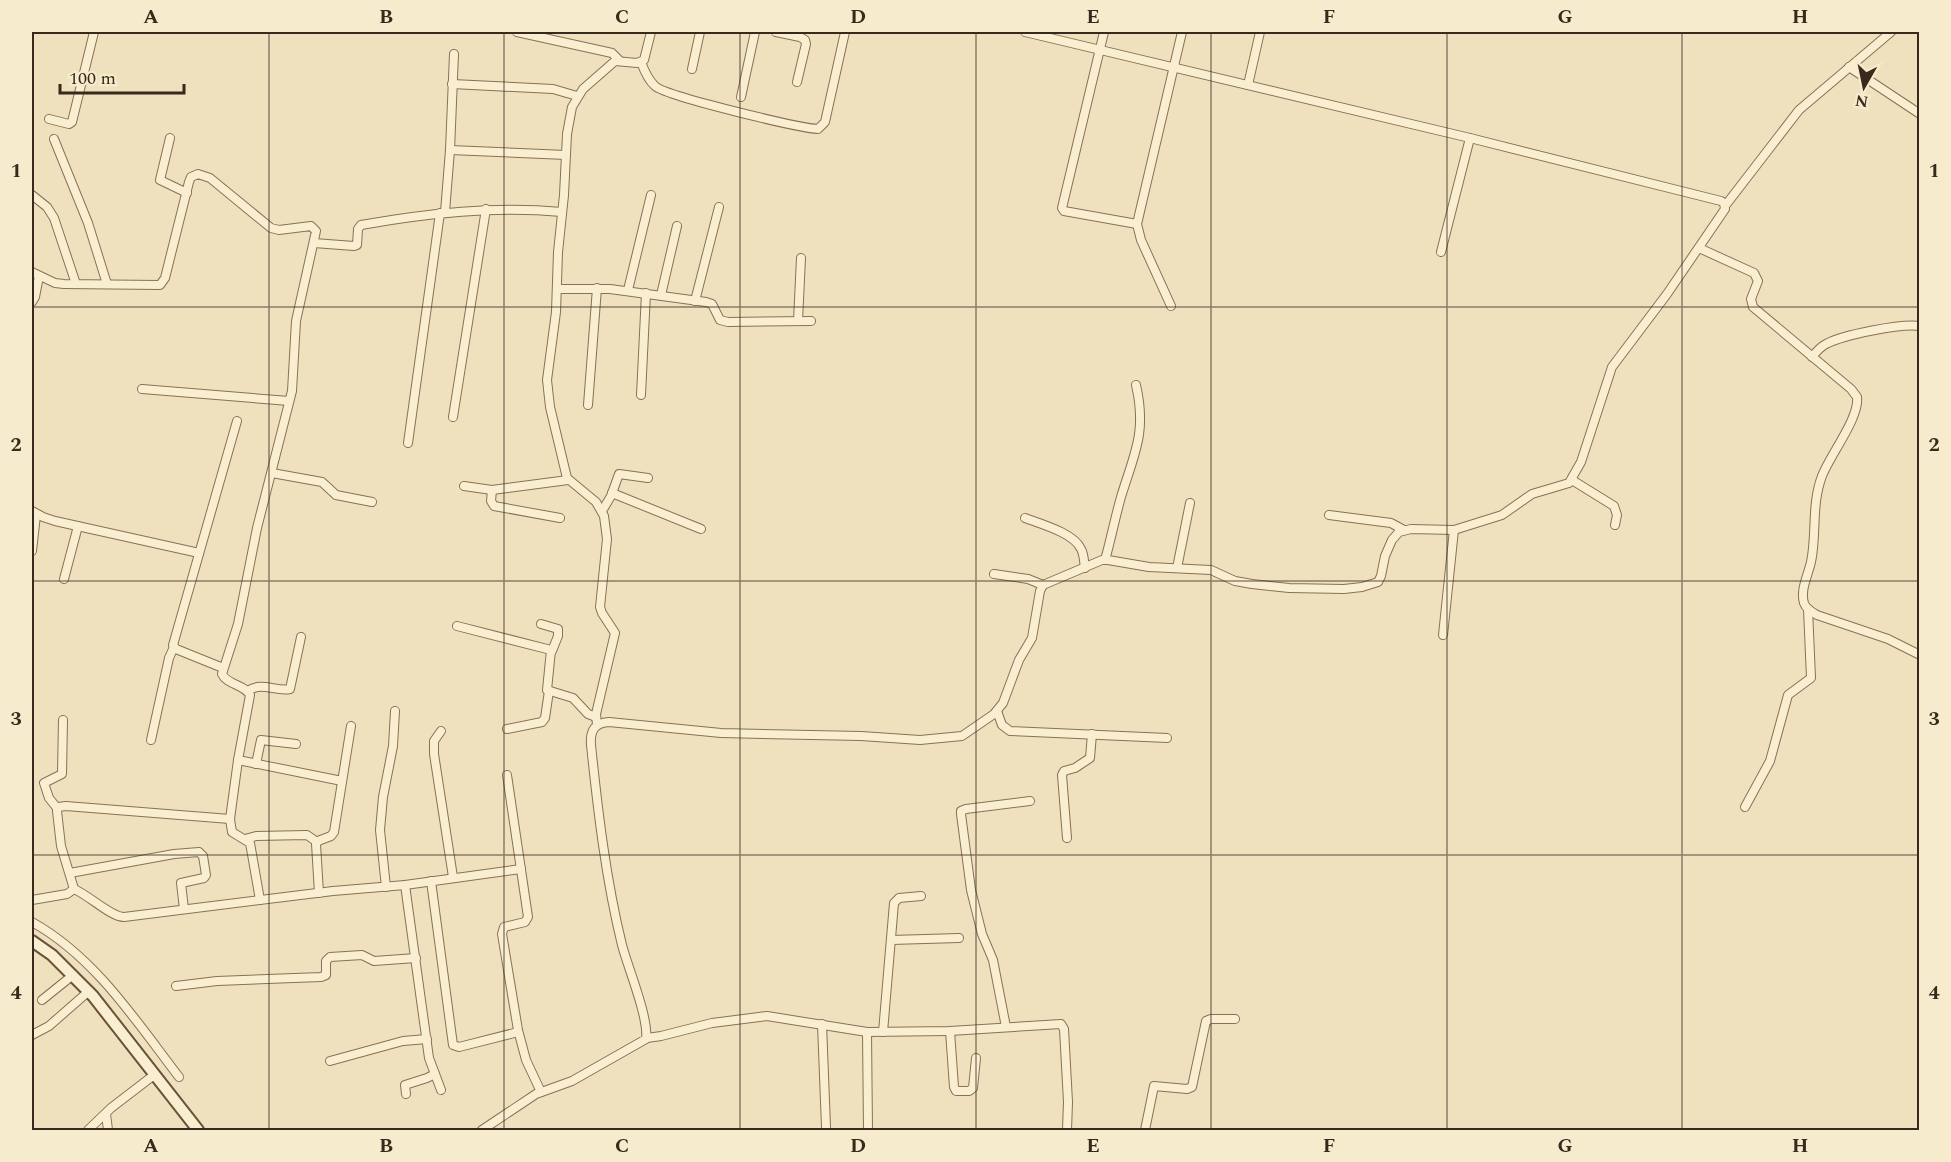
<svg xmlns="http://www.w3.org/2000/svg" width="1951" height="1162" font-family="Spectral,serif">
	<style>
		.lines { fill: none; stroke-linecap: round; stroke-linejoin: round }
		.street-casing { stroke: #887156; stroke-width: 10 }
		.secondary-casing { stroke: #695239; stroke-width: 14 }
		.street { stroke: #faeed1; stroke-width: 8 }
		.secondary { stroke: #faeed1; stroke-width: 10 }
		.grid { fill: none; stroke: #37291b; stroke-width: 1.5; stroke-opacity: 0.55 }
		.neatline { fill: none; stroke: #37291b; stroke-width: 2 }
		.grid-label { font-size: 20px; text-anchor: middle; font-weight: bold; fill: #37291b }
	</style>
	<rect width="100%" height="100%" fill="#efe1be"/>
	<g class="lines">
		<defs>
			<g id="street">
				<path d="M517,32L612,53L619,60"/>
				<path d="M776,32L800,37L805,40L806,44L797,82"/>
				<path d="M1104,32L1062,208L1064,211L1137,224"/>
				<path d="M641,62C644,70 648,80 655,86C665,96 799,128 818,129L825,122L845,32"/>
				<path d="M1849,67L1920,114"/>
				<path d="M692,69L700,32"/>
				<path d="M452,84L553,89L577,96"/>
				<path d="M1248,85L1260,32"/>
				<path d="M741,97L755,32"/>
				<path d="M49,119L69,124L72,122L94,32"/>
				<path d="M170,138L160,180L187,193"/>
				<path d="M54,139L88,223L107,284"/>
				<path d="M450,150L566,155"/>
				<path d="M32,195L47,207L54,218L76,284"/>
				<path d="M1725,206L1799,110L1891,32"/>
				<path d="M445,212L450,150L454,54"/>
				<path d="M314,243L354,246L357,245L358,229L361,225C429,213 494,206 562,212"/>
				<path d="M1699,248L1754,273L1758,281L1751,299L1753,307L1851,389L1857,397C1860,417 1830,455 1822,476C1811,505 1817,534 1811,562C1808,575 1800,590 1804,603C1806,609 1812,612 1817,615L1888,639L1920,655"/>
				<path d="M1441,252L1470,138"/>
				<path d="M32,272L55,283L64,284L160,285L165,278L189,182L191,177L198,174L210,178L271,228L279,230L311,226L316,231L296,321L292,391L257,528L238,624L222,674C227,685 244,684 250,695L238,760L230,819L66,806L58,807L57,811L61,846L74,889L67,894L32,900"/>
				<path d="M557,289H610L706,302L712,304L720,320L728,322L811,321"/>
				<path d="M628,290L651,195"/>
				<path d="M661,295L677,226"/>
				<path d="M695,301L719,207"/>
				<path d="M32,302L35,297L39,276"/>
				<path d="M1171,306L1141,240L1137,224L1182,32"/>
				<path d="M798,321L801,258"/>
				<path d="M1812,357C1816,352 1820,347 1826,344C1843,335 1901,323 1920,326"/>
				<path d="M142,389L289,401"/>
				<path d="M641,395L646,293"/>
				<path d="M588,405L597,288"/>
				<path d="M453,417L486,209"/>
				<path d="M408,443L440,213"/>
				<path d="M272,473L322,482L336,495L372,502"/>
				<path d="M1572,480L1614,506L1617,515L1615,525"/>
				<path d="M464,486L492,490L568,480"/>
				<path d="M492,490L491,501L494,506L560,518"/>
				<path d="M612,493L701,529"/>
				<path d="M32,511L43,517L55,521L199,553"/>
				<path d="M602,511L611,496L619,474L648,478"/>
				<path d="M1329,515L1391,523L1404,530"/>
				<path d="M1025,518C1041,524 1074,533 1081,549C1084,554 1084,562 1085,568"/>
				<path d="M32,551L36,515"/>
				<path d="M1105,560C1111,539 1115,518 1121,497C1134,454 1147,433 1136,385"/>
				<path d="M1177,568L1190,503"/>
				<path d="M994,574L1028,579L1043,585"/>
				<path d="M64,579L78,526"/>
				<path d="M541,624L558,629V636L552,651"/>
				<path d="M457,626L551,650L547,690L573,698L588,714L596,717"/>
				<path d="M1443,635L1454,530"/>
				<path d="M223,668L176,649L173,645L237,421"/>
				<path d="M248,691C261,681 276,692 290,689L301,637"/>
				<path d="M997,711L1002,725L1010,731L1167,738"/>
				<path d="M597,725L596,714L615,633L602,613L600,607L607,539L604,516L596,502L567,478L550,407L547,380L556,312L558,252L564,195L567,134L572,107L583,89L615,61L637,63L644,60L651,32"/>
				<path d="M507,729L542,722L545,718L549,691"/>
				<path d="M441,731L434,741V754L453,877"/>
				<path d="M151,740L169,658L174,647"/>
				<path d="M238,760L342,781"/>
				<path d="M256,764L261,740L296,744"/>
				<path d="M507,775L528,917L525,922L504,927L502,934L518,1030L526,1060L541,1092"/>
				<path d="M1745,807L1770,761L1788,695L1811,678L1808,609"/>
				<path d="M57,808L49,798L44,783L62,774L63,720"/>
				<path d="M230,819L232,832L250,843L260,900"/>
				<path d="M1067,838L1062,775L1064,771L1075,768L1090,758L1092,734"/>
				<path d="M245,839L256,836L307,835L317,842"/>
				<path d="M70,873L174,854L199,852L203,856L206,875L204,878L181,883L184,909"/>
				<path d="M431,881L453,1045L459,1047L518,1032"/>
				<path d="M405,885L429,1058L441,1090"/>
				<path d="M386,887L380,830L383,797L393,746L395,711"/>
				<path d="M74,889C90,896 111,917 124,917L333,891L405,885L521,869"/>
				<path d="M319,893L316,844L318,841L331,836L334,832L351,726"/>
				<path d="M32,922C95,957 136,1021 179,1077"/>
				<path d="M891,940L959,938"/>
				<path d="M176,986L217,981L321,977L326,975V961L330,957L362,955L374,961L416,958"/>
				<path d="M42,1000L73,975"/>
				<path d="M822,1024L826,1127"/>
				<path d="M1006,1027L993,960L982,934L971,890L961,814V811L966,809L1030,801"/>
				<path d="M950,1031L954,1087L956,1091H969L973,1088L976,1058"/>
				<path d="M867,1032L868,1130"/>
				<path d="M883,1032L894,903L899,898L921,896"/>
				<path d="M32,1035L49,1026L89,991"/>
				<path d="M647,1038L661,1036L712,1023L767,1016L867,1032L950,1031L1061,1024L1064,1029L1068,1102L1067,1130"/>
				<path d="M330,1061L403,1041L427,1039"/>
				<path d="M406,1094L405,1085L427,1078L435,1074"/>
				<path d="M106,1114L108,1130"/>
				<path d="M88,1130L111,1108L154,1075"/>
				<path d="M482,1130L536,1094L572,1081L646,1039C649,1018 628,968 622,945C606,880 598,812 591,745C590,731 594,723 609,722L721,733L861,736L920,740L962,736L994,714L1003,703L1019,660L1032,638L1040,591L1043,585L1102,560H1108L1149,567L1211,570L1235,581L1252,584L1289,588L1344,589L1362,587L1378,582L1381,576L1385,556L1392,540L1399,532L1411,529L1454,530L1502,515L1532,494L1569,483L1581,462L1612,367L1667,294L1725,209L1724,203L1721,201L1470,138L1025,32"/>
				<path d="M1145,1130L1154,1086L1187,1089L1192,1087L1206,1021L1211,1019H1235"/>
			</g>
			<path id="secondary" d="M32,941L52,955L93,996L198,1130"/>
		</defs>
		<use href="#street" class="street-casing"/>
		<use href="#secondary" class="secondary-casing"/>
		<use href="#street" class="street"/>
		<use href="#secondary" class="secondary"/>
	</g>
	<path class="grid" d="M269,32V1130M504,32V1130M740,32V1130M976,32V1130M1211,32V1130M1447,32V1130M1682,32V1130M32,307H1920M32,581H1920M32,855H1920"/>
	<rect width="1951" height="1162" fill="none" stroke="#f6ebcd" stroke-width="66"/>
	<g transform="translate(1864 87) rotate(189)" stroke="#f6ebcd" stroke-width="4.5" paint-order="stroke">
	<path d="M0-4.5L10 22L0 15L-10 22Z" fill="#37291b"/>
	<text y="-9" font-size="16" font-weight="bold" text-anchor="middle" fill="#37291b">N</text>
	</g>
	<path d="M60 84v9h124v-9" fill="none" stroke="#37291b" stroke-width="3"/>
	<text x="69" y="84" font-size="18" fill="#37291b" stroke="#f6ebcd" stroke-width="4.5" paint-order="stroke">100 m</text>
	<rect x="33" y="33" width="1885" height="1096" class="neatline"/>
	<g class="grid-label">
		<text x="151" y="23">A</text>
		<text x="386" y="23">B</text>
		<text x="622" y="23">C</text>
		<text x="858" y="23">D</text>
		<text x="1093" y="23">E</text>
		<text x="1329" y="23">F</text>
		<text x="1565" y="23">G</text>
		<text x="1800" y="23">H</text>
		<text x="16" y="177">1</text>
		<text x="1934" y="177">1</text>
		<text x="16" y="451">2</text>
		<text x="1934" y="451">2</text>
		<text x="16" y="725">3</text>
		<text x="1934" y="725">3</text>
		<text x="16" y="999">4</text>
		<text x="1934" y="999">4</text>
		<text x="151" y="1152">A</text>
		<text x="386" y="1152">B</text>
		<text x="622" y="1152">C</text>
		<text x="858" y="1152">D</text>
		<text x="1093" y="1152">E</text>
		<text x="1329" y="1152">F</text>
		<text x="1565" y="1152">G</text>
		<text x="1800" y="1152">H</text>
	</g>
</svg>
